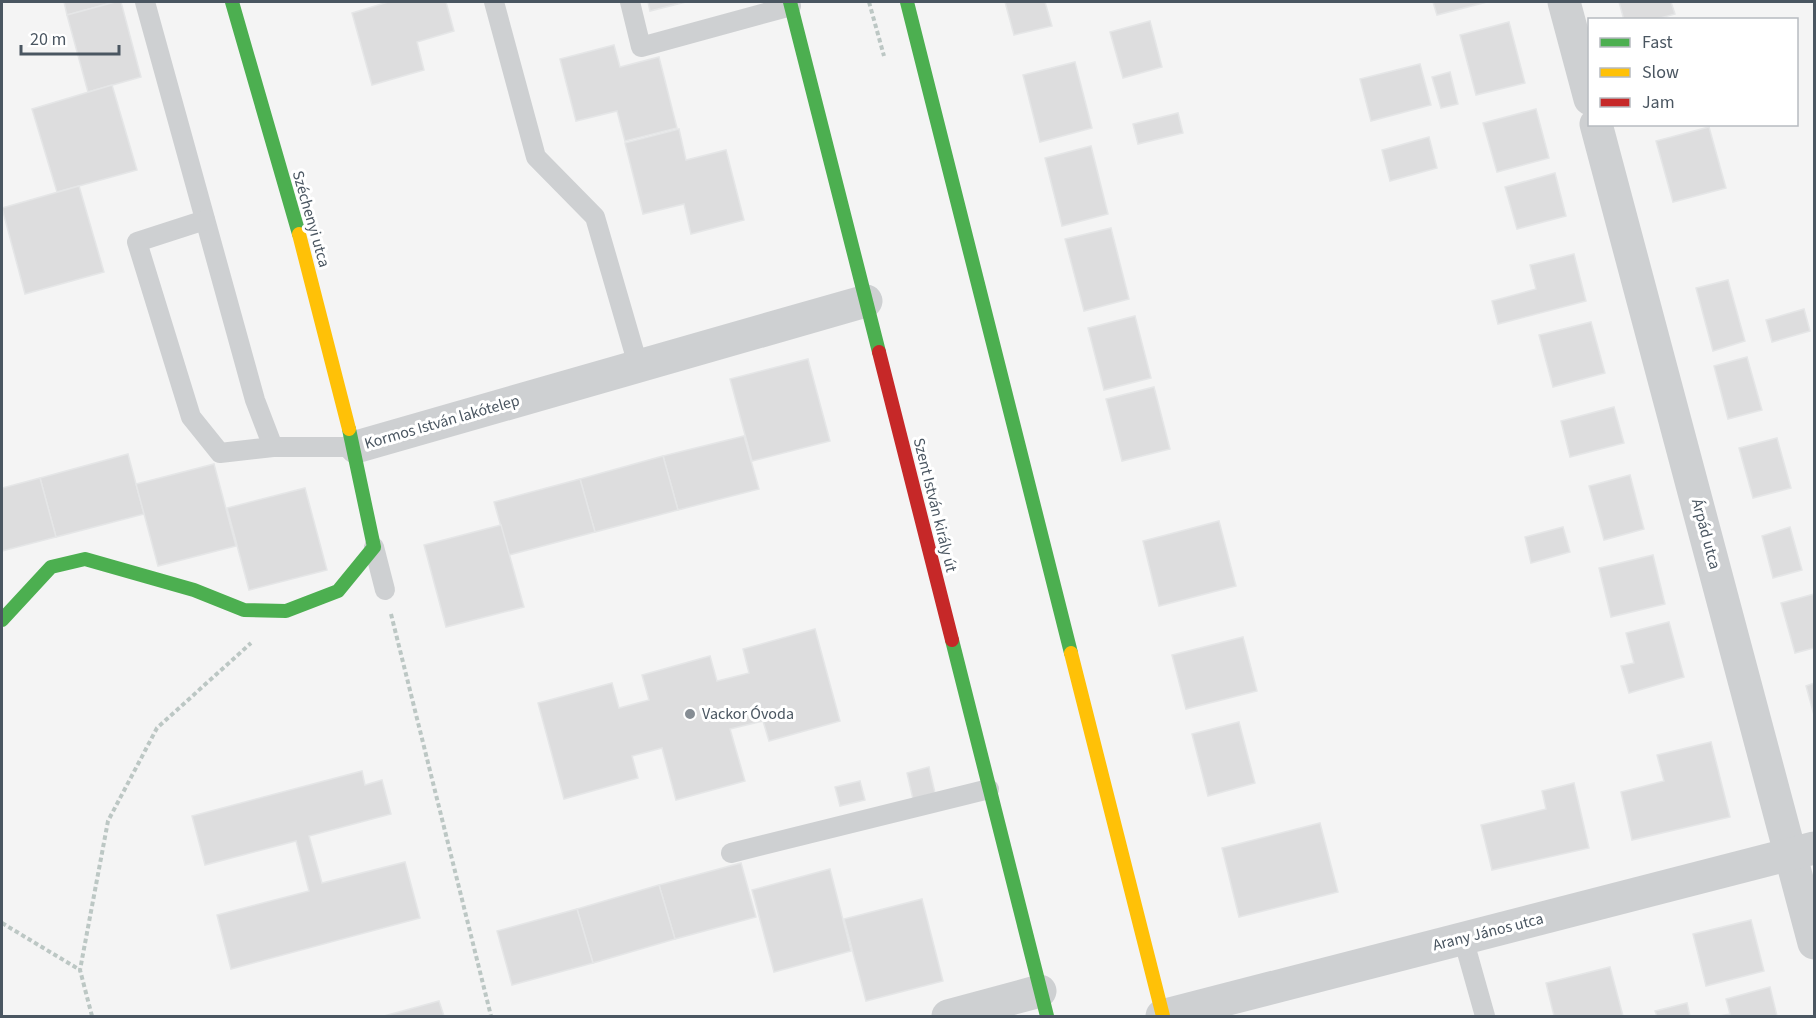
<svg xmlns="http://www.w3.org/2000/svg" width="1816" height="1018" font-family="'Source Sans 3',sans-serif">
	<style>
		.building { fill: #ddddde; stroke: #e5e6e7; stroke-width: 1.5 }
		.lines { fill: none; stroke-linecap: round; stroke-linejoin: round }
		.path { stroke: #bcc7c4; stroke-width: 4; stroke-dasharray: 4.5 3; stroke-linecap: butt }
		.lane { stroke: #ced0d2; stroke-width: 20 }
		.street { stroke: #ced0d2; stroke-width: 33 }
		.fast { stroke: #4caf50; stroke-width: 14 }
		.slow { stroke: #ffc107; stroke-width: 14 }
		.jam { stroke: #c62828; stroke-width: 14 }
		.poi-dot { fill: #868d94; stroke: #fff; stroke-width: 2 }
		.labels { text-anchor: middle; dominant-baseline: central; stroke-width: 6; stroke-linejoin: round; paint-order: stroke }
		.street-label { font-size: 16px; fill: #4a5661; stroke: #fff }
		.poi-label { font-size: 16px; fill: #4a5661; stroke: #fff; text-anchor: start }
	</style>
	<rect width="100%" height="100%" fill="#f4f4f4"/>
	<g class="building">
		<path d="M64,2H115L67,15Z"/>
		<path d="M115,2H121L141,77L88,92L67,15Z"/>
		<path d="M388,2H446L454,31L417,42L424,70L372,85L352,13Z"/>
		<path d="M648,2H686L650,11Z"/>
		<path d="M1005,2H1045L1052,26L1014,35Z"/>
		<path d="M1433,2H1487L1437,15Z"/>
		<path d="M1619,2H1671L1675,14L1653,20H1624Z"/>
		<path d="M1150,21L1162,67L1123,78L1110,32Z"/>
		<path d="M1509,22L1525,83L1476,95L1460,35Z"/>
		<path d="M614,45L620,67L659,57L677,128L625,141L617,111L576,121L560,59Z"/>
		<path d="M1075,62L1092,128L1040,142L1023,75Z"/>
		<path d="M1420,64L1431,105L1371,121L1360,79Z"/>
		<path d="M1450,72L1458,104L1441,108L1432,77Z"/>
		<path d="M112,85L137,170L57,192L32,109Z"/>
		<path d="M1536,109L1549,158L1497,172L1483,123Z"/>
		<path d="M1178,113L1183,133L1138,144L1133,124Z"/>
		<path d="M1709,127L1726,188L1673,202L1656,141Z"/>
		<path d="M679,129L686,160L726,150L744,220L691,234L684,204L643,214L625,143Z"/>
		<path d="M1429,137L1437,168L1390,181L1382,150Z"/>
		<path d="M1091,146L1108,214L1062,226L1045,158Z"/>
		<path d="M1555,173L1566,216L1517,229L1505,187Z"/>
		<path d="M79,186L104,272L25,294L2,208Z"/>
		<path d="M1111,228L1129,299L1084,311L1065,239Z"/>
		<path d="M1574,254L1586,301L1498,324L1492,301L1536,289L1530,265Z"/>
		<path d="M1728,280L1745,341L1713,351L1696,288Z"/>
		<path d="M1804,309L1810,331L1772,342L1766,320Z"/>
		<path d="M1135,316L1151,378L1104,390L1088,328Z"/>
		<path d="M1591,322L1605,373L1553,387L1539,335Z"/>
		<path d="M1747,357L1762,410L1728,419L1714,366Z"/>
		<path d="M808,359L830,441L752,461L730,379Z"/>
		<path d="M1154,387L1170,449L1122,461L1106,399Z"/>
		<path d="M1614,407L1624,443L1570,457L1561,421Z"/>
		<path d="M744,436L759,489L678,510L663,456Z"/>
		<path d="M1777,438L1791,488L1753,498L1739,448Z"/>
		<path d="M128,454L144,514L56,537L40,478Z"/>
		<path d="M663,456L678,510L595,532L580,479Z"/>
		<path d="M214,464L236,546L158,566L136,484Z"/>
		<path d="M1630,475L1644,529L1604,540L1589,486Z"/>
		<path d="M40,478L56,537L2,551V488Z"/>
		<path d="M580,479L595,532L509,555L494,502Z"/>
		<path d="M305,488L327,570L249,590L227,508Z"/>
		<path d="M1219,521L1236,586L1159,606L1143,541Z"/>
		<path d="M501,525L524,607L446,627L424,545Z"/>
		<path d="M1563,527L1570,552L1531,563L1525,537Z"/>
		<path d="M1790,527L1802,570L1773,578L1762,536Z"/>
		<path d="M1653,555L1665,604L1611,617L1599,568Z"/>
		<path d="M1814,594V648L1795,653L1781,603Z"/>
		<path d="M1669,622L1684,677L1629,693L1621,666L1634,663L1626,633Z"/>
		<path d="M815,629L840,721L769,741L763,721L730,729L745,781L676,800L662,748L632,756L638,778L564,799L538,703L612,683L619,708L649,700L642,675L710,656L717,681L749,673L743,649Z"/>
		<path d="M1243,637L1257,691L1186,709L1172,655Z"/>
		<path d="M1814,683V715L1806,686Z"/>
		<path d="M1239,722L1255,783L1208,796L1192,734Z"/>
		<path d="M1711,742L1730,817L1632,840L1621,792L1664,781L1657,755Z"/>
		<path d="M929,767L935,793L913,799L907,773Z"/>
		<path d="M362,771L365,785L382,780L391,814L309,836L322,883L405,862L420,918L231,969L217,915L309,891L296,841L205,865L192,816Z"/>
		<path d="M860,781L865,800L840,806L835,787Z"/>
		<path d="M1574,783L1589,848L1492,870L1481,825L1546,809L1542,791Z"/>
		<path d="M1320,823L1338,892L1239,917L1222,848Z"/>
		<path d="M741,863L756,917L675,939L659,885Z"/>
		<path d="M830,869L851,951L774,972L752,890Z"/>
		<path d="M659,885L675,939L593,963L577,909Z"/>
		<path d="M922,899L943,981L866,1001L844,919Z"/>
		<path d="M577,909L593,963L512,985L497,931Z"/>
		<path d="M1751,920L1764,971L1706,986L1693,934Z"/>
		<path d="M1610,967L1623,1016H1554L1546,983Z"/>
		<path d="M1770,987L1777,1016H1720L1730,1014L1726,999Z"/>
		<path d="M439,1001L444,1016H384Z"/>
		<path d="M1687,1003L1690,1016H1657L1655,1011Z"/>
	</g>
	<g class="lines">
		<g class="path">
			<path d="M869,2L884,56"/>
			<path d="M391,614L491,1016"/>
			<path d="M2,923L80,970"/>
			<path d="M92,1016L80,970L108,821L157,728L251,643"/>
		</g>
		<g class="lane">
			<path d="M145,2L255,400L273,447H356"/>
			<path d="M494,2L536,157L595,217L638,365"/>
			<path d="M630,2L641,47L791,6"/>
			<path d="M205,220L137,242L191,417L220,453L273,447"/>
			<path d="M374,547L385,590"/>
			<path d="M731,853L989,789"/>
			<path d="M1463,938L1485,1016"/>
		</g>
		<g class="street">
			<path d="M1564,2L1590,99"/>
			<path d="M1596,124L1814,943"/>
			<path d="M356,447L866,301"/>
			<path d="M948,1016L1040,991"/>
			<path d="M1162,1016L1814,848"/>
		</g>
		<g class="fast">
			<path d="M232,2L299,234"/>
			<path d="M790,2L879,352"/>
			<path d="M907,2L1071,653"/>
			<path d="M2,620L51,567L85,559L194,590L244,610L286,611L338,591L374,547L349,429"/>
			<path d="M952,640L1047,1016"/>
		</g>
		<g class="slow">
			<path d="M299,234L349,429"/>
			<path d="M1071,653L1163,1016"/>
		</g>
		<path class="jam" d="M879,352L952,640"/>
	</g>
	<circle class="poi-dot" cx="690" cy="714" r="6"/>
	<g class="labels">
		<g class="street-label">
			<text transform="translate(311 219) rotate(74)">Széchenyi utca</text>
			<text transform="translate(442 422) rotate(-16)">Kormos István lakótelep</text>
			<text transform="translate(935 505) rotate(76)">Szent István király út</text>
			<text transform="translate(1706 534) rotate(75)">Árpád utca</text>
			<text transform="translate(1488 932) rotate(-14)">Arany János utca</text>
		</g>
		<g class="poi-label">
			<text x="702" y="714">Vackor Óvoda</text>
		</g>
	</g>
	<rect width="1816" height="1018" fill="none" stroke="#4a5661" stroke-width="6"/>
	<rect x="1588" y="18" width="210" height="108" fill="#ffffff" stroke="#b7bbc0" stroke-width="1.5"/>
	<rect x="1600" y="38" width="30" height="9" fill="#4caf50" stroke="#b7bbc0" stroke-width="1.5"/>
	<text x="1642" y="48" font-size="18" fill="#4a5661">Fast</text>
	<rect x="1600" y="68" width="30" height="9" fill="#ffc107" stroke="#b7bbc0" stroke-width="1.5"/>
	<text x="1642" y="78" font-size="18" fill="#4a5661">Slow</text>
	<rect x="1600" y="98" width="30" height="9" fill="#c62828" stroke="#b7bbc0" stroke-width="1.5"/>
	<text x="1642" y="108" font-size="18" fill="#4a5661">Jam</text>
	<path d="M21 45v9h98v-9" fill="none" stroke="#4a5661" stroke-width="3"/>
	<text x="30" y="45" font-size="18" fill="#4a5661" stroke="#ffffff" stroke-width="4.5" paint-order="stroke">20 m</text>
</svg>
